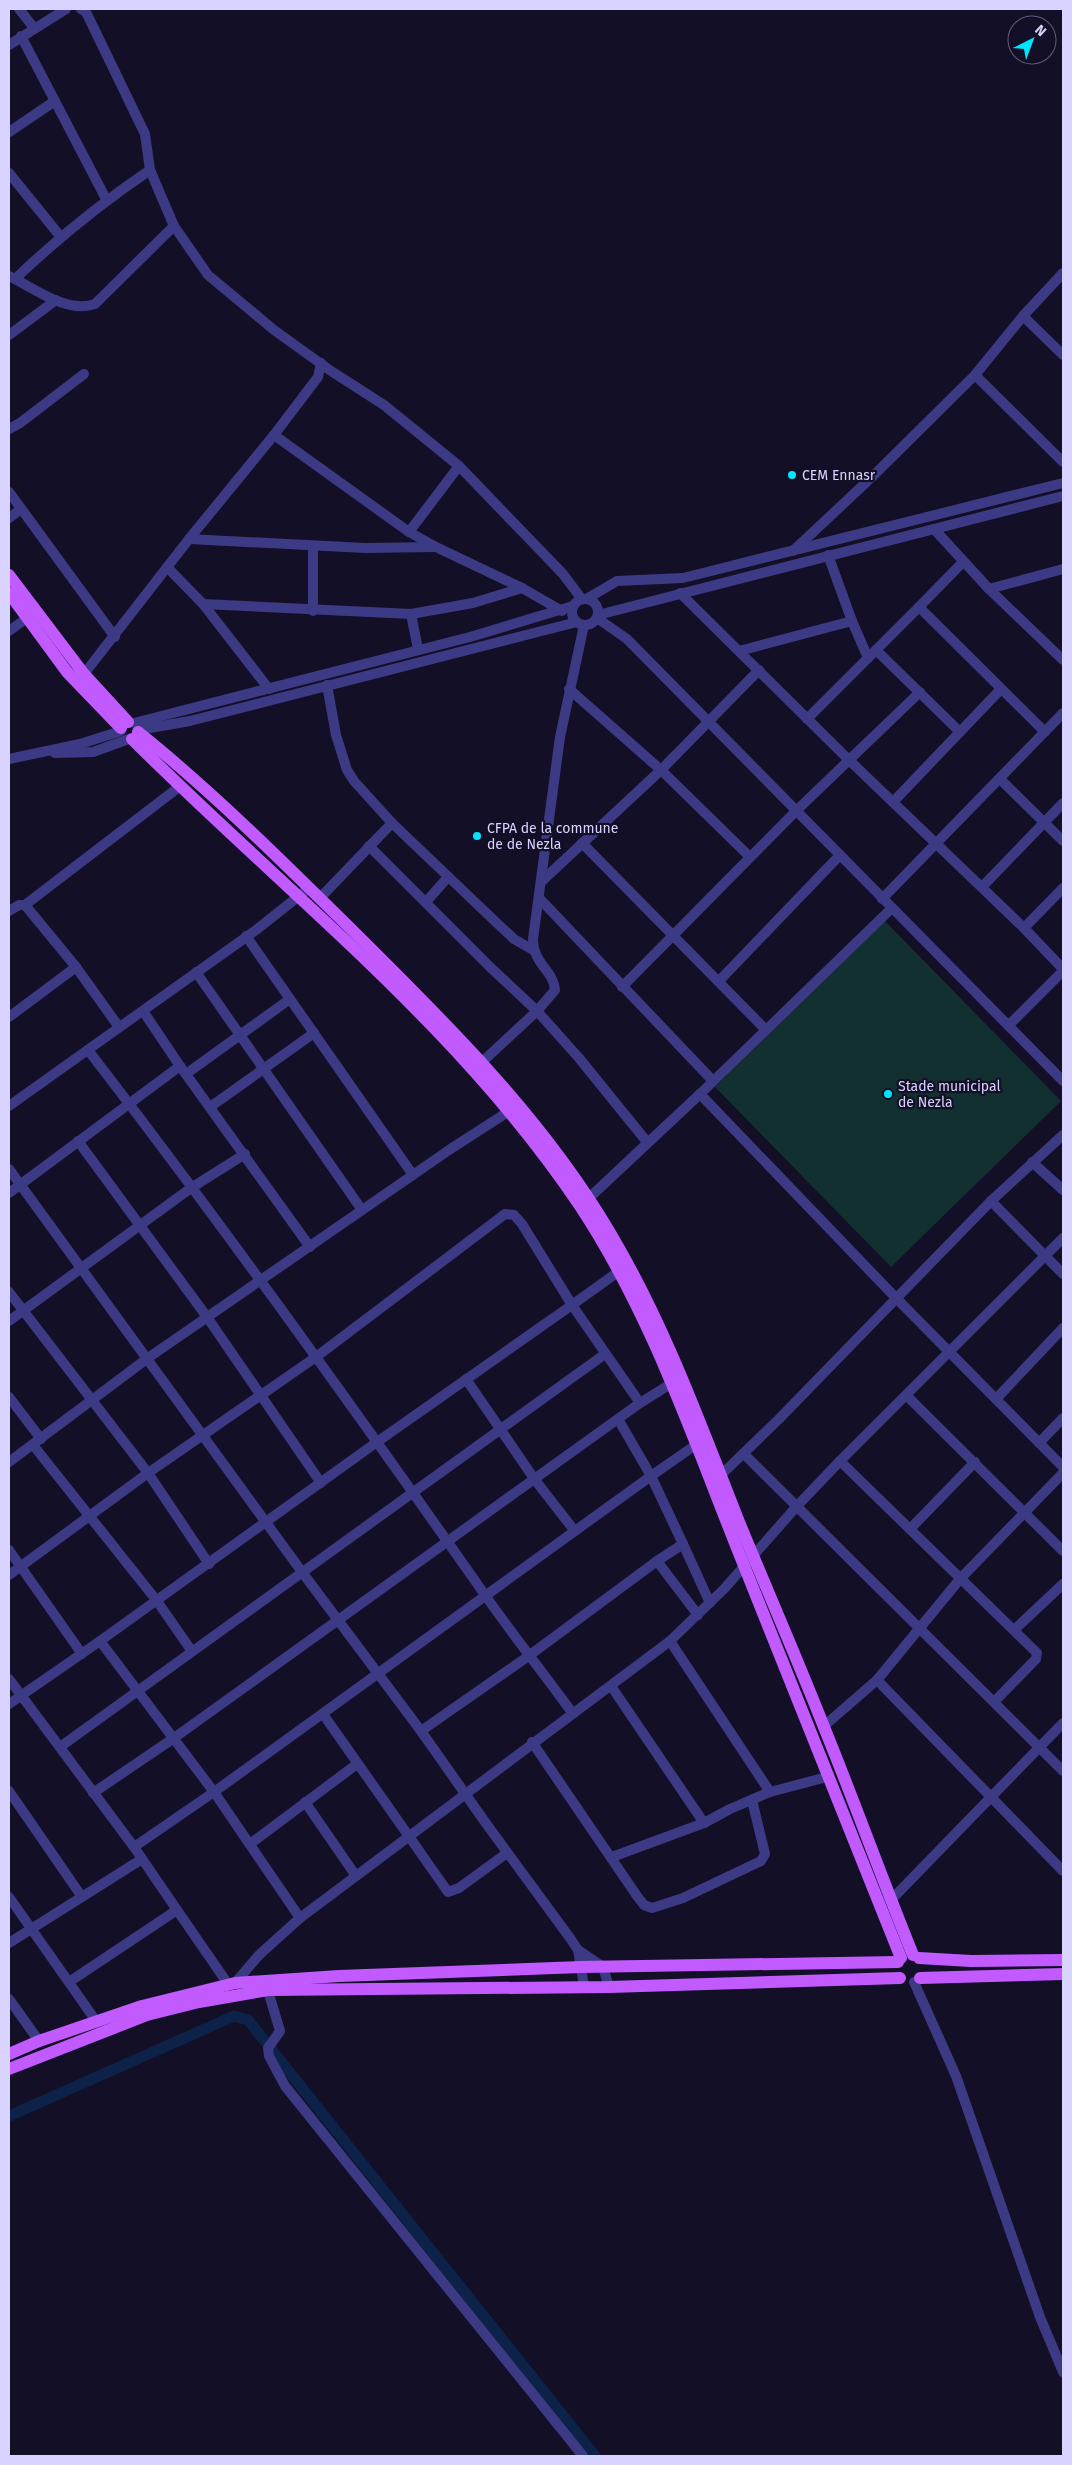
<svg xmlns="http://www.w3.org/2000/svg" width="1072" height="2465" font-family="'Fira Sans',sans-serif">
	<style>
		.green { fill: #12302f }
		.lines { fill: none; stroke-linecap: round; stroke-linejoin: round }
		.canal { stroke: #0c2248; stroke-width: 11 }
		.minor { stroke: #3d3a85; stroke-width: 10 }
		.major { stroke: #c25bff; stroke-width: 12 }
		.poi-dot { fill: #00e5ff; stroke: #130f26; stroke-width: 2 }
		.labels { text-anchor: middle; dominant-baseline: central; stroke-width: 4.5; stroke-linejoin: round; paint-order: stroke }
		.poi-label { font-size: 14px; fill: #d9d4ff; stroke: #130f26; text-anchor: start }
	</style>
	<rect width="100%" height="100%" fill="#130f26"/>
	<path class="green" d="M885,921L1061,1101L891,1267L715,1087Z"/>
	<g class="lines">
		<path class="canal" d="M9,2116L234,2016L248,2020L595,2456"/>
		<g class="minor">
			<path d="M19,9L34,28"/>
			<path d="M81,9L86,12L145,134L150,170L174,226L208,275L274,330L331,371L384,405L459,466L563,574L581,598"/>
			<path d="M21,36L106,199"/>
			<path d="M9,45L66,9"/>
			<path d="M9,132L55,101"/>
			<path d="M9,173L60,236"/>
			<path d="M9,276C34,288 66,314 95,304L174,226"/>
			<path d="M15,279C57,239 101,203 150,170"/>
			<path d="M1023,316L1063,355"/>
			<path d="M9,335L56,300"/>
			<path d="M975,375L1063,462"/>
			<path d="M9,429L20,423L84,374"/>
			<path d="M274,435L409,532L436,547L522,588L562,611"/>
			<path d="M9,492L115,637"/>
			<path d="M9,518L21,509"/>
			<path d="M934,529L989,589L1063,660"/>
			<path d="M409,532L459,466"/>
			<path d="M189,539L365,548L435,547"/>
			<path d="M793,551L874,475L975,375L1023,316L1063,273"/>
			<path d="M828,555L852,621L868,658"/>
			<path d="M167,567L203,604L269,689"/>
			<path d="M989,589L1063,569"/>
			<path d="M680,593L850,761L1024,928L1063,969"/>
			<path d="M588,598L617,581L683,578L1063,483"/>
			<circle cx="585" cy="612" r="13"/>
			<path d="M203,604L411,614L473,603L522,588"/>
			<path d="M919,607L963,562"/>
			<path d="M313,611V546"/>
			<path d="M411,614L418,649"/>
			<path d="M598,615L1063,496"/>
			<path d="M597,618L627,639L1063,1081"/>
			<path d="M9,631L27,618"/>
			<path d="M876,650L960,732"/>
			<path d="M739,651L852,621"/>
			<path d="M84,674L189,539L274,435L318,377L321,363"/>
			<path d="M327,685L336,735L347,770L354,781L392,823L500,926L514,939L533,950"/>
			<path d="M807,719L919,607L1045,732"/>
			<path d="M134,723L470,637L573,606"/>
			<path d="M138,730L190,721L577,622"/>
			<path d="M55,753L93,752L129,739"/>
			<path d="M9,759L80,744L121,731"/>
			<path d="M1000,779L1063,841"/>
			<path d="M893,802L1001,689"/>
			<path d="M582,843L765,1029"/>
			<path d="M369,846L490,967L537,1011L579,1058L647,1142"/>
			<path d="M750,857L661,770L759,670"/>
			<path d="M543,880L661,770L569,689"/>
			<path d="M982,887L1063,803"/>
			<path d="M320,898L392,823"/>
			<path d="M540,899L713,1081"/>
			<path d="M882,899L1063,713"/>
			<path d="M426,902L448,877"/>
			<path d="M25,905L76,967"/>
			<path d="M892,908L700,1094L895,1297L1063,1467"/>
			<path d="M9,911L19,905H25L179,787"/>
			<path d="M1024,928L1063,888"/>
			<path d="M246,936L413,1175"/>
			<path d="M196,972L362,1210"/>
			<path d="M719,981L840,855"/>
			<path d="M622,987L797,810L920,692"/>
			<path d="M143,1011L180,1066L310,1247"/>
			<path d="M9,1017L76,967L119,1027"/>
			<path d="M1009,1025L1063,971"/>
			<path d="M88,1050C225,1228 356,1411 485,1595C513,1635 544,1674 573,1714"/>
			<path d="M482,1062L537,1011L555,990C554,971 533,964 533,939L560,737L584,625"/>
			<path d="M186,1074L290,999"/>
			<path d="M9,1106L256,930L309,888"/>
			<path d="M210,1107L314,1033"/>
			<path d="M78,1141L207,1317L321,1483"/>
			<path d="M1032,1162L1063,1190"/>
			<path d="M9,1169L302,1572L421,1731L485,1822L570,1938L578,1950L584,1986"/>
			<path d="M9,1193L180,1066"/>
			<path d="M589,1198L700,1094"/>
			<path d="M991,1201L1063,1274"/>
			<path d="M9,1292L148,1473L209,1564"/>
			<path d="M9,1321L191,1188L245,1154"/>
			<path d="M466,1379L535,1480L574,1530"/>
			<path d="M907,1396L1063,1551"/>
			<path d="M9,1397L41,1439"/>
			<path d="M996,1399L1063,1328"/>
			<path d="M640,1403L677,1380"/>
			<path d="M618,1419L651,1476L697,1444"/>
			<path d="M1039,1443L1063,1418"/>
			<path d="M33,1445L157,1601L191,1650"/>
			<path d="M744,1454L1063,1771"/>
			<path d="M840,1461L1037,1653L1036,1659L995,1701"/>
			<path d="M9,1462L148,1358L449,1150L514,1108"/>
			<path d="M1063,1473L960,1579L877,1680L1063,1871"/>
			<path d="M722,1474L778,1420L991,1201L1063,1135"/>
			<path d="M910,1529L975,1462"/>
			<path d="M683,1544L710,1603"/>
			<path d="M9,1550L82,1654"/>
			<path d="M9,1575L148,1473L316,1357L505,1214L514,1215L522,1224L572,1305L618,1272"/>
			<path d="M1014,1630L1063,1584"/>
			<path d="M100,1641L214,1792L651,1476L683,1544L657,1561L698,1615"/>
			<path d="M9,1679L134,1847L177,1910L69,1982"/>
			<path d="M611,1686L704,1823"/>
			<path d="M9,1704L100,1641L377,1442L572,1305L640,1403L174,1738L93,1793"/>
			<path d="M323,1714L448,1892L459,1888L507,1853"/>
			<path d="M824,1726L877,1680"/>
			<path d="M421,1731L530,1655L657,1561"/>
			<path d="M532,1742L637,1896L644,1905L652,1908L683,1898L761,1861L765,1854L752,1800"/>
			<path d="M60,1747L605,1354"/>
			<path d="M9,1791L82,1897"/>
			<path d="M770,1792L827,1777"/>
			<path d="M305,1802L356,1876"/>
			<path d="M250,1844L357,1764"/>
			<path d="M134,1847L214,1792L300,1918L670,1641L724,1589L797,1506L840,1461L1063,1238"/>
			<path d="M612,1857L704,1823L730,1809L770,1792L670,1641"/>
			<path d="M9,1897L96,2021"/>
			<path d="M891,1900L1063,1723"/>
			<path d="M177,1910L228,1984"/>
			<path d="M9,1943L142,1859"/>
			<path d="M578,1950L603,1967L609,1987"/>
			<path d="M914,1982L956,2076L1040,2317L1063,2372"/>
			<path d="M235,1983L259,1955L300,1918"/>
			<path d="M266,1984L280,2031L268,2048L269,2056L285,2086L583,2456"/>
			<path d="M9,1999L39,2041"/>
		</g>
		<g class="major">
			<path d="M9,575L84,674L128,722"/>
			<path d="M9,593L67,672L121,728"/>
			<path d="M138,732C214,793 285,864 355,933C448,1025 542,1118 609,1231C664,1323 700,1423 739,1522C767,1590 797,1658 824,1727C855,1803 882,1879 913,1955"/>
			<path d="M132,739C284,891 459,1025 580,1206C654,1318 695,1445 745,1568C798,1698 848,1828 901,1958"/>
			<path d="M919,1958L971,1961L1063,1960"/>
			<path d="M920,1978L1063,1974"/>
			<path d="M9,2054L39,2041L142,2006L235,1983L339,1976L581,1967L898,1962"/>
			<path d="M9,2069L147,2015L199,2002L268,1990L609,1987L900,1978"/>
		</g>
	</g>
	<g class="poi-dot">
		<circle cx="792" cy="475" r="5"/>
		<circle cx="477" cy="836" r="5"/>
		<circle cx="888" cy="1094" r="5"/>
	</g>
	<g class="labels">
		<g class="poi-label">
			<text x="802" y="475">CEM Ennasr</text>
			<text x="487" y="828">CFPA de la commune<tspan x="487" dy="16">de de Nezla</tspan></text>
			<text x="898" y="1086">Stade municipal<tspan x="898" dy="16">de Nezla</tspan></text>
		</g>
	</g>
	<rect width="1072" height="2465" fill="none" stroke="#d9d4ff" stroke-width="20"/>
	<g transform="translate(1032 40) rotate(42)"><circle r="24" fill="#130f26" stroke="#625e7d"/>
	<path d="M0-4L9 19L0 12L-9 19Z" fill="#00e5ff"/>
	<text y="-8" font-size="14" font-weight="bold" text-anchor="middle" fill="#d9d4ff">N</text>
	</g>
</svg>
